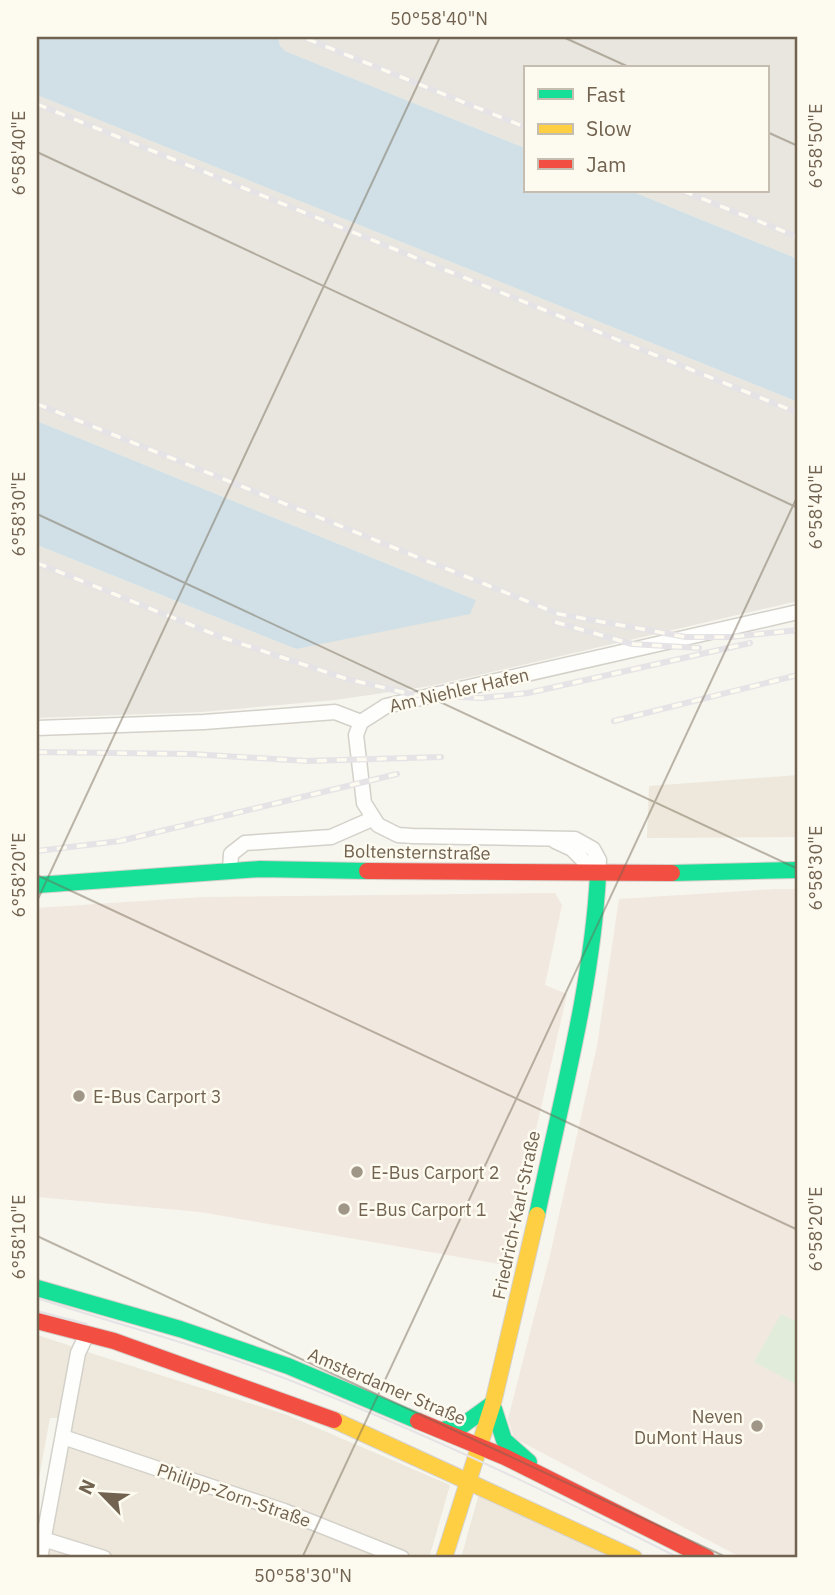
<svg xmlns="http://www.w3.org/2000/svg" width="835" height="1595" font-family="'IBM Plex Sans',sans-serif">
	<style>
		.residential { fill: #ede8db }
		.commercial { fill: #f1e8df }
		.industrial { fill: #e8e6df }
		.green { fill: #e1edda }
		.water { fill: #d1e0e6 }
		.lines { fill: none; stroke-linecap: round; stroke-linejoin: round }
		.street-casing { stroke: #d4d1ca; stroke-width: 17 }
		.fast-casing { stroke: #d5d1cb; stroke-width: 18 }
		.slow-casing { stroke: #d5d1cb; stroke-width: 18 }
		.jam-casing { stroke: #d5d1cb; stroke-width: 18 }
		.street { stroke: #fefefc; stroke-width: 14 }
		.fast { stroke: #16e098; stroke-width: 16 }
		.slow { stroke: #ffcf43; stroke-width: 16 }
		.jam { stroke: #f24e42; stroke-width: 16 }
		.tram { stroke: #e6e3e6; stroke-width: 2 }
		.rail-casing { stroke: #e6e3e6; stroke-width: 6 }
		.rail { stroke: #fdfaf0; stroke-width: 3.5; stroke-dasharray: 10; stroke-linecap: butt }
		.ticks { fill: none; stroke: #726350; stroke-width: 2; stroke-opacity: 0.45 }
		.poi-dot { fill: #a09687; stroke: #fdfaf0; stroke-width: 2.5 }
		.labels { text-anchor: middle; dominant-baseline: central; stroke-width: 5; stroke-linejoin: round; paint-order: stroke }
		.street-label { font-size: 18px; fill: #726350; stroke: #fdfaf0 }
		.poi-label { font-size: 18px; fill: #726350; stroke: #fdfaf0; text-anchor: start }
		.neatline { fill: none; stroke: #726350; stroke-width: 2.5 }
		.ticks-label { font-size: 18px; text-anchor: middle; fill: #726350 }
	</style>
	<rect width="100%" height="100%" fill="#f6f5ee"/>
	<g class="residential">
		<path d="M798,775V837L647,838L649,786Z"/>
		<path d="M37,1335L74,1347L61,1418H50L37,1488Z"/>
		<path d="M84,1351L287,1415L450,1485L429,1558H47Z"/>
		<path d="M480,1490L621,1558H461Z"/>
	</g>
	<g class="commercial">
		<path d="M776,889H798V1558H742L514,1438L508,1419L550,1255L597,1046L619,899Z"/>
		<path d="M555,893L562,905L545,985L567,994L505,1265L200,1212L37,1197V908L202,897Z"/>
	</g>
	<g class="industrial">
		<path d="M278,37H798V259L631,191H767V68H525V148L285,51L280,47Z"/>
		<path d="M37,95L798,402V601L431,686L335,700L202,712L37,718V545L296,649L476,600L37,421Z"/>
	</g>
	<path class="green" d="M781,1314L798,1322V1385L754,1362Z"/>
	<g class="water">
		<path d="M37,37H278L280,46L285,51L525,148V191H631L798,259V402L37,95Z"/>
		<path d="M37,421L476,600L470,614L296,649L37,545Z"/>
	</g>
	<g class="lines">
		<defs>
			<g id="street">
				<path d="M37,728L204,722L335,712L361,722"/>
				<path d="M555,841L572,849L598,875"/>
				<path d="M230,870L231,854L245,843L331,837L372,819"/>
				<path d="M598,875L599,860L593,849L575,839L412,836L398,835L378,825L364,803L356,735L361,722L386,706L798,612"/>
				<path d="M63,1437L284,1511L402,1558"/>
				<path d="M43,1539L104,1558"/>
				<path d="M40,1558L78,1353L87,1334"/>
			</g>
			<g id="fast">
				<path d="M672,873L798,870"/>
				<path d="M37,885L260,869L367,871"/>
				<path d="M537,1215C560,1103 592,989 598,875"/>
				<path d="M37,1288L180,1329L288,1366L418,1421"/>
				<path d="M494,1409L504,1440L529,1462"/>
				<path d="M442,1430L463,1425L492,1404"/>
			</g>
			<g id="slow">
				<path d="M334,1420L634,1558"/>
				<path d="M444,1558L493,1403L537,1215"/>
			</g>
			<g id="jam">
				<path d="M367,871L672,873"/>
				<path d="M37,1321L114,1341L334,1420"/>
				<path d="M418,1421L505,1457L707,1558"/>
			</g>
		</defs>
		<use href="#street" class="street-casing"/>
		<use href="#fast" class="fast-casing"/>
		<use href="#slow" class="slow-casing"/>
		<use href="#jam" class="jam-casing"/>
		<use href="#street" class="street"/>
		<use href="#fast" class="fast"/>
		<use href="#slow" class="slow"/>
		<use href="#jam" class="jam"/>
		<g class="tram">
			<path d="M37,1298C106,1321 176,1339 244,1363C394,1418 538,1486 679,1558"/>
			<path d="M37,1311L87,1324"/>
		</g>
		<defs>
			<g id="rail">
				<path d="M307,39L525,127"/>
				<path d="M37,104L798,413"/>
				<path d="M683,191L798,237"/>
				<path d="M37,404L559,614L686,637H731L798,630"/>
				<path d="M37,563L221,637L347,679L415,695L482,698L528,693L750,643"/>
				<path d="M555,622L632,644L699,648"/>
				<path d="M614,721L798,675"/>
				<path d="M37,752L192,754L307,761L441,757"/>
				<path d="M37,851L120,841L397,774"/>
			</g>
		</defs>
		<use href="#rail" class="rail-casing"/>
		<use href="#rail" class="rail"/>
	</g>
	<path class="ticks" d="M563,37L631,68M767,132L798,146M37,152L798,508M37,514L798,869M37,875L798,1230M37,901L440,37M37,1236L728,1558M302,1558L798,495"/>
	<g class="poi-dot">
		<circle cx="79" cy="1096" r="7"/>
		<circle cx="357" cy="1172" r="7"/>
		<circle cx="344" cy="1209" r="7"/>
		<circle cx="757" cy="1426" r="7"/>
	</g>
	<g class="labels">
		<g class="street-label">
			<text transform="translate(459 690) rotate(-13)">Am Niehler Hafen</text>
			<text transform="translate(417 852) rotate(1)">Boltensternstraße</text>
			<text transform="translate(516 1215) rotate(-78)">Friedrich-Karl-Straße</text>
			<text transform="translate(387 1386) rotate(23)">Amsterdamer Straße</text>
			<text transform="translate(234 1495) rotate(19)">Philipp-Zorn-Straße</text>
		</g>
		<g class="poi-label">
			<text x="93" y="1096">E-Bus Carport 3</text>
			<text x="371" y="1172">E-Bus Carport 2</text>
			<text x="358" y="1209">E-Bus Carport 1</text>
			<text x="743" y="1416" text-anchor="end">Neven<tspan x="743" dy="21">DuMont Haus</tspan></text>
		</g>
	</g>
	<rect width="835" height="1595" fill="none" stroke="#fdfaf0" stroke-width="77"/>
	<rect x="524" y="66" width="245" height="126" fill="#fdfaf0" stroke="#c5beb0" stroke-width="2"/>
	<rect x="538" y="89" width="35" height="10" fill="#16e098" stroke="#c5beb0" stroke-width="2"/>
	<text x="586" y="102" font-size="21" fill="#726350">Fast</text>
	<rect x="538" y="124" width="35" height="10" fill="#ffcf43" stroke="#c5beb0" stroke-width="2"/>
	<text x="586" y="136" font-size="21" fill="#726350">Slow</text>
	<rect x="538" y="159" width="35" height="10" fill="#f24e42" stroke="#c5beb0" stroke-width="2"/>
	<text x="586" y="172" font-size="21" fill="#726350">Jam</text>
	<g transform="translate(102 1494) rotate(295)" stroke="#fdfaf0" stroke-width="5" paint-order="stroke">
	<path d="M0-5L12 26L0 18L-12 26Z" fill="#726350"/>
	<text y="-10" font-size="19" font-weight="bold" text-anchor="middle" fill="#726350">N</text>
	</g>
	<rect x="38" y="38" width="758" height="1518" class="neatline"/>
	<g class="ticks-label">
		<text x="439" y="25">50°58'40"N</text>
		<text transform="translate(816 146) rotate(-90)" y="6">6°58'50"E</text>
		<text transform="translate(19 153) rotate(-90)" y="6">6°58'40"E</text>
		<text transform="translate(816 507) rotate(-90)" y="6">6°58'40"E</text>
		<text transform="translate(19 514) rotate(-90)" y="6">6°58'30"E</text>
		<text transform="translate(816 868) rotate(-90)" y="6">6°58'30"E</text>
		<text transform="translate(19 875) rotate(-90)" y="6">6°58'20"E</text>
		<text transform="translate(816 1229) rotate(-90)" y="6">6°58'20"E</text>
		<text transform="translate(19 1237) rotate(-90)" y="6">6°58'10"E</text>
		<text x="303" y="1582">50°58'30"N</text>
	</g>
</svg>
